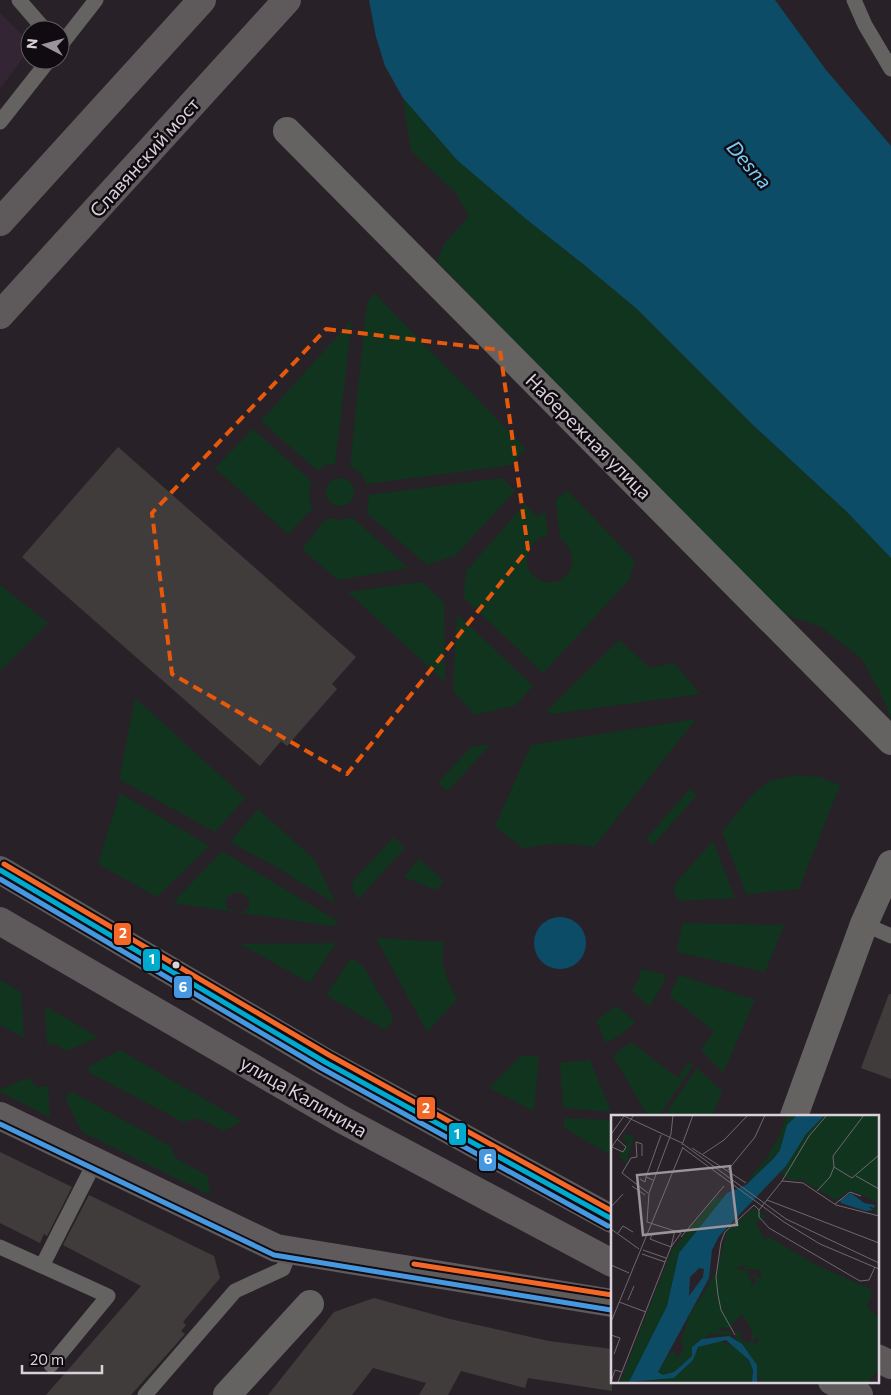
<svg xmlns="http://www.w3.org/2000/svg" width="891" height="1395" font-family="Commissioner,sans-serif">
	<style>
		.built { fill: #342534 }
		.green { fill: #10341e; fill-rule: evenodd }
		.water { fill: #0d4c67 }
		.building { fill: #413c3c }
		.lines { fill: none; stroke-linecap: round; stroke-linejoin: round }
		.lane { stroke: #656262; stroke-width: 15 }
		.street { stroke: #656262; stroke-width: 28 }
		.secondary { stroke: #5f5a5c; stroke-width: 28 }
		.primary { stroke: #5e595b; stroke-width: 28 }
		.bus-1-casing { stroke: #100b10; stroke-width: 9 }
		.bus-2-casing { stroke: #100b10; stroke-width: 9 }
		.bus-3-casing { stroke: #100b10; stroke-width: 9 }
		.bus-1 { stroke: #00a9ce; stroke-width: 5 }
		.bus-2 { stroke: #4699e1; stroke-width: 5 }
		.bus-3 { stroke: #f36827; stroke-width: 5 }
		.marked { fill: none; stroke: #e8590c; stroke-width: 4; stroke-dasharray: 10 6; stroke-linejoin: round }
		.bus-dot { fill: #dad2da; stroke: #100b10; stroke-width: 2 }
		.labels { text-anchor: middle; dominant-baseline: central; stroke-width: 5; stroke-linejoin: round; paint-order: stroke }
		.street-label { font-size: 19px; fill: #dad2da; stroke: #100b10 }
		.water-label { font-size: 20px; font-style: italic; fill: #77ccf9; stroke: #100b10 }
		.inset-road { fill: none; stroke: #6f686f; stroke-width: 1 }
		.view { fill: #9c949c; fill-opacity: 0.15; stroke: #9c949c; stroke-width: 2.5 }
		.inset-edge { fill: none; stroke: #dad2da; stroke-width: 2.5 }
		.line-badge { stroke: #100b10; stroke-width: 2 }
		.badge-label { font-size: 14px; text-anchor: middle; font-weight: bold; fill: #fff }
	</style>
	<rect width="100%" height="100%" fill="#282228"/>
	<path class="built" d="M0,13L30,43V48L0,89Z"/>
	<g class="green">
		<path d="M403,98L457,160L526,219L583,264L637,309L753,425L847,512L891,558V718L881,694L862,659L821,627L777,612L437,261L444,244L469,216L455,192L411,151Z"/>
		<path d="M374,293L526,449L511,465L367,484L360,472L350,466L367,304Z"/>
		<path d="M352,320L335,464L325,465L318,471L261,421Z"/>
		<path d="M253,429L311,481C309,491 308,499 313,508L288,534L215,468Z"/>
		<path d="M502,478L515,491L456,555L427,565L367,513L369,495Z"/>
		<circle cx="340" cy="492" r="14"/>
		<path d="M567,490L635,561L629,580L543,673L463,597L467,570L525,504L538,517L545,511L548,534C543,537 535,540 532,545C512,574 556,600 571,568C576,556 568,546 560,538L556,500Z"/>
		<path d="M327,518L340,520L353,518L408,568L338,580L302,549Z"/>
		<path d="M422,582L444,603L445,682L348,592Z"/>
		<path d="M0,585L48,623L0,671Z"/>
		<path d="M457,614L533,686L516,705L475,715L453,691Z"/>
		<path d="M619,640L650,668L674,663L700,694L552,714L547,711Z"/>
		<path d="M135,698L245,798L215,832L119,779Z"/>
		<path d="M696,719L594,847C570,842 547,842 524,849L495,826L531,745Z"/>
		<path d="M491,744L448,791L438,783L471,747Z"/>
		<path d="M795,775L819,777L840,785L799,889L746,894L722,832L753,794L770,781Z"/>
		<path d="M690,789L697,795L653,845L646,839Z"/>
		<path d="M120,793L209,846L157,897L98,864Z"/>
		<path d="M258,809L315,860L336,904L271,864L230,842Z"/>
		<path d="M394,837L405,848L358,899L352,888L353,881Z"/>
		<path d="M713,841L735,898L680,901L673,892L678,880Z"/>
		<path d="M222,851L339,922L332,926L173,903ZM233,893H242L249,899V908L241,913L227,908L225,900Z"/>
		<path d="M419,859L444,881L436,890L404,877Z"/>
		<path d="M682,923L784,925L765,972L677,952Z"/>
		<path d="M376,938L444,942L442,962L448,982L457,999L427,1032Z"/>
		<path d="M336,943L310,983L240,944Z"/>
		<path d="M351,958L363,966L394,1019L385,1030L326,995Z"/>
		<path d="M641,969L666,975L662,986L649,1007L632,990L639,979Z"/>
		<path d="M679,975L755,1000L723,1073L701,1050L714,1031L670,996Z"/>
		<path d="M0,980L21,992L24,1038L0,1025Z"/>
		<path d="M45,1006L98,1037L66,1051L57,1045L47,1044Z"/>
		<path d="M617,1006L635,1022L619,1036L606,1043L596,1020Z"/>
		<path d="M631,1042L678,1078L688,1063L694,1064L659,1116H648L613,1056Z"/>
		<path d="M120,1050L242,1121L223,1131L199,1118L183,1122L90,1073L88,1067Z"/>
		<path d="M522,1055L539,1057L534,1111L489,1088Z"/>
		<path d="M590,1060L611,1112L563,1108L560,1063Z"/>
		<path d="M697,1068L722,1091L712,1116H664Z"/>
		<path d="M29,1078L37,1087L48,1086L50,1117L0,1092V1089Z"/>
		<path d="M72,1092L172,1147L174,1157L208,1176L210,1195L82,1132L65,1098Z"/>
		<path d="M564,1118L609,1120L612,1128V1156L564,1128Z"/>
	</g>
	<g class="water">
		<path d="M369,0H775L826,70L891,146V558L847,512L753,425L637,309L583,264L526,219L457,160L403,98L385,66L376,37Z"/>
		<circle cx="560" cy="943" r="26"/>
	</g>
	<g class="building">
		<path d="M118,447L356,657L332,684L337,689L287,746L281,741L260,766L22,557Z"/>
		<path d="M889,994H891V1079L861,1068Z"/>
		<path d="M0,1152L72,1187L47,1236L44,1234L40,1243L0,1223Z"/>
		<path d="M89,1195L214,1256L220,1278L183,1322L186,1325L181,1331L185,1334L131,1395H46L141,1286L63,1245Z"/>
		<path d="M374,1298L450,1319L549,1341L612,1349V1391L528,1378L525,1388L461,1371L448,1395H419L426,1383L373,1368L352,1395H268L334,1312Z"/>
	</g>
	<g class="lines">
		<g class="lane">
			<path d="M19,0L45,30"/>
			<path d="M854,0L865,25L891,69"/>
			<path d="M60,46L96,0"/>
			<path d="M0,122L49,60"/>
			<path d="M864,924L891,936"/>
			<path d="M0,1247L42,1266"/>
			<path d="M51,1365L108,1296L42,1266L95,1162"/>
			<path d="M145,1395L235,1291L283,1269L290,1251"/>
		</g>
		<g class="street">
			<path d="M287,131L891,741"/>
			<path d="M794,1116L864,924L891,864"/>
			<path d="M227,1395L310,1304"/>
		</g>
		<path class="secondary" d="M0,1116L276,1248L612,1303"/>
		<g class="primary">
			<path d="M0,222L202,0"/>
			<path d="M0,315L287,0"/>
			<path d="M0,870L325,1062L612,1219"/>
			<path d="M0,921L341,1119L612,1263"/>
			<path d="M877,1358L891,1365"/>
			<path d="M832,1381L859,1395"/>
		</g>
		<defs>
			<path id="bus-1" d="M0,870L325,1062L612,1219"/>
			<g id="bus-2">
				<path d="M0,879L321,1068L608,1226"/>
				<path d="M0,1124L274,1255L611,1310"/>
			</g>
			<g id="bus-3">
				<path d="M4,864L329,1055L612,1211"/>
				<path d="M414,1264L612,1295"/>
			</g>
		</defs>
		<use href="#bus-1" class="bus-1-casing"/>
		<use href="#bus-2" class="bus-2-casing"/>
		<use href="#bus-3" class="bus-3-casing"/>
		<use href="#bus-1" class="bus-1"/>
		<use href="#bus-2" class="bus-2"/>
		<use href="#bus-3" class="bus-3"/>
	</g>
	<path class="marked" d="M326,329L500,350L528,549L347,774L172,674L152,513Z"/>
	<circle class="bus-dot" cx="176" cy="965" r="4.5"/>
	<g class="labels">
		<g class="street-label">
			<text transform="translate(144 157) rotate(-48)">Славянский мост</text>
			<text transform="translate(589 436) rotate(45)">Набережная улица</text>
			<text transform="translate(304 1096) rotate(30)">улица Калинина</text>
		</g>
		<g class="water-label">
			<text transform="translate(750 164) rotate(49)">Desna</text>
		</g>
	</g>
	<g transform="translate(611 1115)">
		<rect width="268" height="268" fill="#282228"/>
		<path d="M176,0H186L176,10L169,35L139,67L138,64L155,44L168,21ZM214,0H267V100L264,98L266,88L262,85L239,75L225,85L191,65H178L170,57L195,19ZM12,19L23,21L15,49L8,41L18,27L11,23ZM116,78L68,138L56,191L18,267H9L61,135L105,82L108,83ZM143,93L155,101L145,107L153,125L158,122L207,151L260,174V184L255,190L267,202L268,253L258,267H151L148,262L145,266L147,258L143,246L124,223L125,218L134,214L128,220L132,226L138,229V226L144,229L148,226L145,220L144,225L140,226L142,217L131,199L118,213L106,212L110,216L118,215L121,220L99,219L82,231L81,241L63,257L52,260L47,257L58,239L63,236L66,244L73,234L70,224L81,196L106,156L116,116ZM135,150L132,154L149,155L151,165L141,158L145,165L142,172L136,156L122,153ZM98,227H112L128,234L141,250V267H40L43,264L52,265L71,257L87,232Z" fill="#10341e" fill-rule="evenodd"/>
		<path d="M186,0H214L195,19L175,51L108,121L101,135L98,163L47,257L52,260L63,257L81,241V232L91,224L118,221L131,229L146,250V267H141L142,255L138,245L115,225L87,232L82,245L63,263L18,267L56,191L68,138L116,78L135,70L163,43L169,35L176,10ZM88,153L93,154L92,162L78,181L79,162ZM240,78L253,88L264,90L263,93L257,91L262,95L255,96L230,88L229,85Z" fill="#0d4c67" fill-rule="evenodd"/>
		<path class="inset-road" d="M11,0L71,28M1,18L13,1M72,29L175,104L268,148M71,30L82,0M1,32L12,37L15,32L6,24M0,33L23,0M72,33L173,107L209,129L268,154M81,33L135,68M92,39L113,25L137,0M31,41V29L25,27L26,42L20,43L11,58L37,78M223,52L241,63L268,40M117,55L144,22L154,0M245,61L268,74M35,62L50,20M29,64L34,67L35,62L42,65M171,66L198,21L216,0M21,71L34,80M206,76L219,62L223,52L222,41L253,0M156,85L268,128M224,89L239,77L250,81M0,92L12,79M0,114L28,134M7,118L12,111L22,117M41,120L39,124L60,132L64,115M70,122L113,71M32,135L55,143M31,139L54,147M0,150L18,158M264,152L258,165L249,166L158,113L148,102V95L171,66L192,68L225,90L268,101M17,185L23,171M8,187L35,197M0,207L72,32M0,220L9,223L3,239M124,220L110,195L107,180L105,162L110,127L114,117L143,90L148,95M0,267L4,255L11,257M7,267L60,132L70,118L36,107L38,78L60,19L62,0"/>
		<path class="view" d="M119,51L126,110L32,120L26,60Z"/>
		<rect width="268" height="268" class="inset-edge"/>
	</g>
	<g class="line-badge">
		<rect x="113" y="922" width="19" height="24" rx="5" fill="#f36827"/>
		<rect x="142" y="948" width="19" height="24" rx="5" fill="#00a9ce"/>
		<rect x="173" y="975" width="20" height="24" rx="5" fill="#4699e1"/>
		<rect x="416" y="1096" width="20" height="24" rx="5" fill="#f36827"/>
		<rect x="448" y="1122" width="19" height="24" rx="5" fill="#00a9ce"/>
		<rect x="478" y="1148" width="19" height="24" rx="5" fill="#4699e1"/>
	</g>
	<g class="badge-label">
		<text x="123" y="938">2</text>
		<text x="152" y="964">1</text>
		<text x="183" y="992">6</text>
		<text x="426" y="1113">2</text>
		<text x="457" y="1139">1</text>
		<text x="488" y="1164">6</text>
	</g>
	<g transform="translate(45 45) rotate(276)"><circle r="24" fill="#100b10" stroke="#615b61"/>
	<path d="M0-4L9 19L0 12L-9 19Z" fill="#9c949c"/>
	<text y="-8" font-size="14" font-weight="bold" text-anchor="middle" fill="#dad2da">N</text>
	</g>
	<path d="M22 1365v8h80v-8" fill="none" stroke="#dad2da" stroke-width="2.5"/>
	<text x="30" y="1365" font-size="15" fill="#dad2da" stroke="#100b10" stroke-width="4" paint-order="stroke">20 m</text>
</svg>
